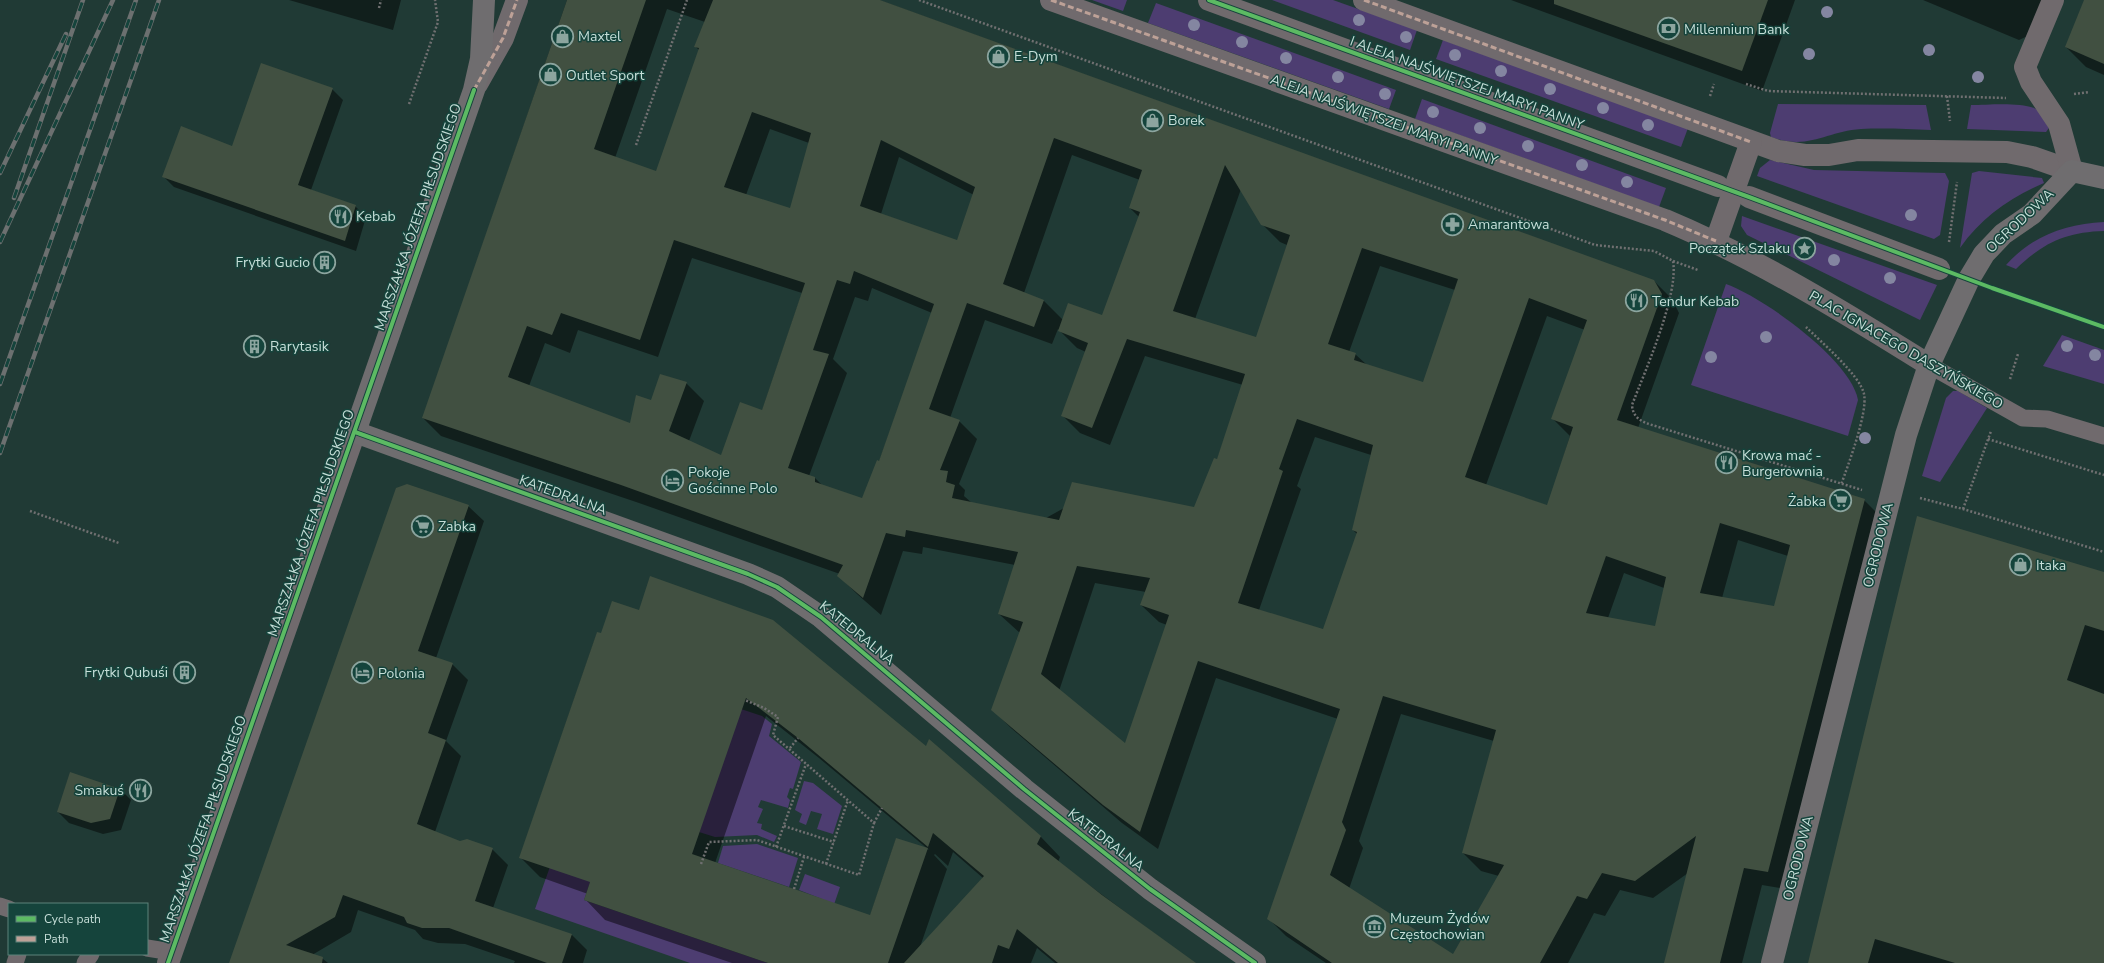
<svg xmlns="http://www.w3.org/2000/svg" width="2104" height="963" font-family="'Nunito Sans',sans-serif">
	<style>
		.green { fill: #4d3d71 }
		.shadow { fill: #0007; fill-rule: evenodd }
		.building { fill: #415041; fill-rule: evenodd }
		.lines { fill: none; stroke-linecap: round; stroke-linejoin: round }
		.path { stroke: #707071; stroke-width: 2.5; stroke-dasharray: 2 2; stroke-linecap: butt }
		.lane { stroke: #706a6d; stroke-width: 17 }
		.street { stroke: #706a6d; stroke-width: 22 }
		.secondary { stroke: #6f6d6f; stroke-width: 22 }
		.rail-casing { stroke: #6c7070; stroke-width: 4.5 }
		.rail { stroke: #15443c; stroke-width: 3; stroke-dasharray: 9; stroke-linecap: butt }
		.quiet { stroke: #bda197; stroke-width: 3; stroke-dasharray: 6 3; stroke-linecap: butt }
		.cycleway-casing { stroke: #15443c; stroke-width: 6 }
		.cycleway { stroke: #5cba63; stroke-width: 4 }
		.tree { fill: #8486a1 }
		.labels { text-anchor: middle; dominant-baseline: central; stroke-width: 3; stroke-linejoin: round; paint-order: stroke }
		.poi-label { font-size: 14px; fill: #c6ded8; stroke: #15443c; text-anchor: start }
		.street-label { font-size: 14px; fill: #c6ded8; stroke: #15443c }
	</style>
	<rect width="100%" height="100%" fill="#203a35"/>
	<g class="green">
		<path d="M1092,0H1127L1123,11Z"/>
		<path d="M1272,0H1333L1417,30L1410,50Z"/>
		<path d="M1156,3L1396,90L1389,109L1148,23Z"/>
		<path d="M1443,40L1688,128L1681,147L1436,59Z"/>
		<path d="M1422,99L1666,188L1659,207L1415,119Z"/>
		<path d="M1778,104L1926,105L1931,130C1908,129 1884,128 1861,129C1826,131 1809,151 1771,137L1770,133Z"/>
		<path d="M1971,105C1988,105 2018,102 2034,108C2041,111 2045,122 2049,128L2046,132L1967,129Z"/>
		<path d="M1770,160L1814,170L1945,173L1949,181L1940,235L1934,239L1757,176L1760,168Z"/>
		<path d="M1979,171L2042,178L2044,183C2010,198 1982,217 1960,248L1972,173Z"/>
		<path d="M1742,216L1937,285L1920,320L1747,235L1741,226Z"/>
		<path d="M2104,222V231C2066,232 2043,243 2016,269L2006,265C2032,236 2065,224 2104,222Z"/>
		<path d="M1726,284C1763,297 1851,360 1858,400L1848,436L1691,385Z"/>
		<path d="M2062,335L2104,350V384L2043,366Z"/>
		<path d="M1953,391H1958L1987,408L1940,482L1922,476L1946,398Z"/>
		<path d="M657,688L584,900L768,963H690L535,909L563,830Z"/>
		<path d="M741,709L762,716L772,724L769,736L801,762L793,789L790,788L787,797L790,800L788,808L761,800L758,807L763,809L757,823L762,824L761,829L777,836L774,842L757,835L715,837L699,832Z"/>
		<path d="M804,781L813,783L842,806L833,834L817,829L822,814L811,811L806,825L799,822L802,814L795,810Z"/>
		<path d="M757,844L798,858L789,887L718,863L723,846Z"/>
		<path d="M805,874L840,887L814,963L822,899L799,890Z"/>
	</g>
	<g class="shadow">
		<path d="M289,0H401L393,30Z"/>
		<path d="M567,0H879L1654,281L1672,299L1679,313L1638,428L1864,500L1882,518L1786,889L1762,885L1742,963H1665L1688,873L1653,898L1620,890L1605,916L1594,913L1568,963H1326L1286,936L1268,918L1338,719L1216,678L1158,849L1122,823L1011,728L993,710L1020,633L999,614L1015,565L923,547L922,554L903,551L881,615L857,594L839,576L840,574L639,503L441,436L423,418ZM667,9L705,22L695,46L699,50L657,172L615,158ZM770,129L809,143L791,210L746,195ZM1072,155L1140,180L1130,208L1139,217L1103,316L1063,320L1044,301L1024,293ZM899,157L974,195L957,241L881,214ZM1241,189L1262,224L1280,242L1287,245L1257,339L1195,319ZM692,258L802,293L762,411L722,457L689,441L704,401L686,383L631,425L529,386L545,343L570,353L578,330L658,357ZM1380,266L1455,290L1424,383L1367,365L1355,354L1349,352ZM872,288L932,313L879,462L862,499L823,486L815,478L809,476L847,373L833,359L855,297L868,301ZM1547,316L1585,330L1552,418L1570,436L1548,506L1486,485ZM985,320L1052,344L1058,329L1077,348L1086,352L1062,415L1080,433L1110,445L1145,356L1243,385L1217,460L1195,508H1064L1046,518L972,503L964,496L965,490L959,484L977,439L959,421L950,418ZM1315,437L1371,455L1353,530L1357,534L1324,630L1259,610L1301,489L1297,486ZM1738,540L1788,556L1775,607L1722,598ZM1624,573L1664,588L1656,627L1608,618ZM1095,583L1146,592L1141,605L1159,622L1167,625L1125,745L1059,691ZM1401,714L1494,741L1463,853L1481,871L1499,876L1454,956L1349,889L1363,848L1359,841Z"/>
		<path d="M1511,0H1795L1762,91Z"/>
		<path d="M1923,0H2048L2034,33L2019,40Z"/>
		<path d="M2085,0H2104V75L2086,67L2066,47Z"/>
		<path d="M332,89L343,100L311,190L355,206L366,217L356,251L174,187L164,177L232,147Z"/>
		<path d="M468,506L484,521L436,658L452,664L468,680L446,741L461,756L435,832L460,842L492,849L508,865L493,908L572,935L587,950L583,963H514L515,961L465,944L438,943L423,939L415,930L358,910L351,932L312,955L323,959L328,963H231Z"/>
		<path d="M2104,572V963H1808Z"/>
		<path d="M597,633L927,747L929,741L1041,837L1060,857L1058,862L1194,963H1055L1037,948L1031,963H732L605,920L586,900L588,894L540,877L520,857ZM766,716L819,758L929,850L896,839L870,916L715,863ZM953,852L983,878L920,947L947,869L934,855L935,854L948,866Z"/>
		<path d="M120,789L131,800L121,830L103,834L69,823L58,812Z"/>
	</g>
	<g class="building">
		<path d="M567,0H646L594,149L656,171L699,48L694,47L713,0H880L1654,280L1662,294L1617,420L1865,499L1768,872L1744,868L1720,963H1664L1696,836L1635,881L1602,873L1587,899L1577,896L1540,963H1332L1267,919L1340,709L1198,661L1140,832L1103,805L991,710L1023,622L998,614L1018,552L906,530L905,537L886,533L863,598L837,576L843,565L621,485L422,418ZM752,112L811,133L790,208L724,187ZM1054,138L1142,170L1129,208L1140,212L1102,315L1068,303L1058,331L1088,343L1061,416L1092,428L1127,339L1245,374L1217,459L1214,458L1194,507L1072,482L1059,520L952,498L955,485L946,482L948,471L940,470L960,420L929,409L967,303L1034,327L1044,300L1003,284ZM881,140L975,187L957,240L860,206ZM1225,165L1261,225L1290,235L1256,337L1173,311ZM674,240L805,283L762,410L740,402L721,455L669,431L687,382L660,374L651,400L636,395L630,423L508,377L527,326L552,335L561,313L640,340ZM1362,248L1458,279L1423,382L1354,360L1356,353L1328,344ZM854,271L934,304L879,461L877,460L862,498L815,482V477L788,468L829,354L813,350L837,280L850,284ZM1529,298L1587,320L1551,419L1573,427L1547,505L1465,477ZM1297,419L1373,445L1352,530L1357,532L1323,629L1238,603L1283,471L1279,469ZM1720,523L1790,545L1774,606L1700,593ZM1606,556L1666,577L1655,626L1586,613ZM1077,566L1150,578L1140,605L1169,615L1125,743L1041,674ZM1383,696L1496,730L1462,853L1504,865L1453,954L1330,875L1346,830L1342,822Z"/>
		<path d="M1554,0H1768L1742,71L1554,4Z"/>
		<path d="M2084,0H2104V64L2065,47Z"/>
		<path d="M261,63L333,88L298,185L356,205L345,241L162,177L181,126L232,146Z"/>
		<path d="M407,484L469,505L418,651L453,663L428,733L446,740L417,824L460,841L467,839L493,848L475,901L572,934L562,963H547L449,928H422L407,923L404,917L343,895L335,917L286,945L323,957L322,963H229L396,488Z"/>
		<path d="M1917,516L2104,572V631L2085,625L2067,680L2104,694V963H1955L1875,939L1868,963H1808Z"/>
		<path d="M650,576L773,620L926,746L929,739L1041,836L1037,844L1102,895L1196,963H1058L1017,929L1009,949L998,945L992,963H904L984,876L933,833L928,847L798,738L746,698L692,854L870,915L896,838L928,848L888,963H768L584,900L590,882L519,858L597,632L601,633L612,601L639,610Z"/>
		<path d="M70,772L120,789L110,819L91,823L57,812Z"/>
	</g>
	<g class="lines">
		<g class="path">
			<path d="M919,0L1595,245L1654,251L1673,261C1679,295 1645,371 1632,405C1633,423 1651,424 1665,429L1862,490"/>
			<path d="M379,8L381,0"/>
			<path d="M1746,84L1768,91L2006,98"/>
			<path d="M2074,94L2089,92"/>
			<path d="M1710,96L1714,84"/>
			<path d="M1947,96L1950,121"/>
			<path d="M409,104L438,22L435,0"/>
			<path d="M636,145L687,0"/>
			<path d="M1949,242L1957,182"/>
			<path d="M1673,261L1698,270"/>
			<path d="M1806,327C1820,341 1860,375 1864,394C1868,413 1848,465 1841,485"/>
			<path d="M2010,379L2018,354"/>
			<path d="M1988,439L2104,475"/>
			<path d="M1920,498L1963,509L2104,552"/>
			<path d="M1963,509L1991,431"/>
			<path d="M30,511L119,543"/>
			<path d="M790,748L798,738"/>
			<path d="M874,823L882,808"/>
			<path d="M784,826L834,842"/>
			<path d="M776,847L806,764"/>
			<path d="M701,864L709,842L757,840L859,875L874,823L773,735L778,717L764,708L745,700"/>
			<path d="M826,864L848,800"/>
			<path d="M794,889L804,857"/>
		</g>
		<g class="lane">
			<path d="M1929,365L2023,418L2047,419L2104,436"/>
			<path d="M0,906L9,909"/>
			<path d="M147,948L172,952"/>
			<path d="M15,963L18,954"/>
			<path d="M85,963L91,954"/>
		</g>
		<g class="street">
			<path d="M1051,0L1665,220C1758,259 1844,312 1929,365"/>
			<path d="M1209,0L1718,186"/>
			<path d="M1364,0L1778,151L1805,155H1829L1858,150L2007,152L2032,157L2072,171"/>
			<path d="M2053,0L2025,67L2031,82L2059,124L2072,171"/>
			<path d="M477,84L503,38L517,0"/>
			<path d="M1749,197L1939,269"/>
			<path d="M1716,241L1751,142"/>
			<path d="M168,963L355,432"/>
		</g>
		<g class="secondary">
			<path d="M484,0L481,59L474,90L355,432L748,574L777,587L821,617L1024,789L1150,889L1255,963"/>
			<path d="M1772,963L1906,435L1929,365L1969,279L1984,254L2003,234L2032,214L2072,171L2104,178"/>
		</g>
		<defs>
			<g id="rail">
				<path d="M0,173L66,34"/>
				<path d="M14,198L83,0"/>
				<path d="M0,242L113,0"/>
				<path d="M0,384L136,0"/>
				<path d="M0,453L159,0"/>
			</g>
		</defs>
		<use href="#rail" class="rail-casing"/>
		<use href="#rail" class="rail"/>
		<g class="quiet">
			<path d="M1051,0L1665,220L1716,241"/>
			<path d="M1364,0L1751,142"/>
			<path d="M474,90L503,38L517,0"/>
		</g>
		<defs>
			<g id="cycleway">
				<path d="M1209,0L1749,197L1992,288L2104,327"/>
				<path d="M355,432L748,574L777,587L821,617L1024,789L1150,889L1255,963"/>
				<path d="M168,963L474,90"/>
			</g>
		</defs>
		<use href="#cycleway" class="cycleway-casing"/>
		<use href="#cycleway" class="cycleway"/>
	</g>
	<g class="tree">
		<circle cx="1827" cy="12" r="6"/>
		<circle cx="1359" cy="20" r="6"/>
		<circle cx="1194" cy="25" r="6"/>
		<circle cx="1406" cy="37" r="6"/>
		<circle cx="1242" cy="42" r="6"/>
		<circle cx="1929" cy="50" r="6"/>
		<circle cx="1809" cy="54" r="6"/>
		<circle cx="1455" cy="55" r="6"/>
		<circle cx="1286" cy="58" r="6"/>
		<circle cx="1501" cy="71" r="6"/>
		<circle cx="1338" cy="77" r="6"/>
		<circle cx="1978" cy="77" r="6"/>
		<circle cx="1550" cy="89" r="6"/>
		<circle cx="1385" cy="94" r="6"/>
		<circle cx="1603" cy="108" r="6"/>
		<circle cx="1433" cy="112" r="6"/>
		<circle cx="1648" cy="125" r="6"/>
		<circle cx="1480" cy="128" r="6"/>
		<circle cx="1528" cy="146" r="6"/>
		<circle cx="1582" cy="165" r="6"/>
		<circle cx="1627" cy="182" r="6"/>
		<circle cx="1911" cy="215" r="6"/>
		<circle cx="1834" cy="260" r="6"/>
		<circle cx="1890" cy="278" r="6"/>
		<circle cx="1766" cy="337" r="6"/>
		<circle cx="2067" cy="346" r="6"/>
		<circle cx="2095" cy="355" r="6"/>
		<circle cx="1711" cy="357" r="6"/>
		<circle cx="1865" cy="438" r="6"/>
	</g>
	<defs>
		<symbol id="bank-ring" viewBox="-11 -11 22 22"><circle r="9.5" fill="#15443c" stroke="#8ca59f" stroke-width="1.5"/><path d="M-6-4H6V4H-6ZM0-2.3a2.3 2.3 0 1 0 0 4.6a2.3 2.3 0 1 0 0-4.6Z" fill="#8ca59f"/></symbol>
		<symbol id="shop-ring" viewBox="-11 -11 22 22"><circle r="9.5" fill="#15443c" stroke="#8ca59f" stroke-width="1.5"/><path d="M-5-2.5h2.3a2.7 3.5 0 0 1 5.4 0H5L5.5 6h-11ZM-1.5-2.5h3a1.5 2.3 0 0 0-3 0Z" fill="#8ca59f"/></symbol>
		<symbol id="restaurant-ring" viewBox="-11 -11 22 22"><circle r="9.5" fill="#15443c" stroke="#8ca59f" stroke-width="1.5"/><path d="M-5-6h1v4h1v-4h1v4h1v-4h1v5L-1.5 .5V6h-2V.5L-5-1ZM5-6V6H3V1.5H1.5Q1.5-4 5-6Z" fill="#8ca59f"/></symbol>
		<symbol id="pharmacy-ring" viewBox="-11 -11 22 22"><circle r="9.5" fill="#15443c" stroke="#8ca59f" stroke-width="1.5"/><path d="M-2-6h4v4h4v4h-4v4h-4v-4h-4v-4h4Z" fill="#8ca59f"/></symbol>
		<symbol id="sight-ring" viewBox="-11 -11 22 22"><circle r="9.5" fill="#15443c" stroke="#8ca59f" stroke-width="1.5"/><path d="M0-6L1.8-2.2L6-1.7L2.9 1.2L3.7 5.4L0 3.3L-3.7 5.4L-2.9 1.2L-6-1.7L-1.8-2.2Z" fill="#8ca59f"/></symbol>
		<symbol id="building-ring" viewBox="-11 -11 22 22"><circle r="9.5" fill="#15443c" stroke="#8ca59f" stroke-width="1.5"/><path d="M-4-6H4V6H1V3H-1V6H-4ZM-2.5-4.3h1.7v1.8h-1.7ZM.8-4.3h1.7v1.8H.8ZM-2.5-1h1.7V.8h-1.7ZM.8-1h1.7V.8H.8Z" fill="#8ca59f"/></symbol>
		<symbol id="hotel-ring" viewBox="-11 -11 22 22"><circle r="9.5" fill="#15443c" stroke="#8ca59f" stroke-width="1.5"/><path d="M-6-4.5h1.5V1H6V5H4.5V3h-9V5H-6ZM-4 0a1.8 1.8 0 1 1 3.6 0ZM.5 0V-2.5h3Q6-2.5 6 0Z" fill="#8ca59f"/></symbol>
		<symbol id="supermarket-ring" viewBox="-11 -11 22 22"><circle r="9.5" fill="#15443c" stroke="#8ca59f" stroke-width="1.5"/><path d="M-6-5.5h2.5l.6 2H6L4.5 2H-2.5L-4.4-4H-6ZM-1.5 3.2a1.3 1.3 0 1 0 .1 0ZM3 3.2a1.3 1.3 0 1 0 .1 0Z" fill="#8ca59f"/></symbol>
		<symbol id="museum-ring" viewBox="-11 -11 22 22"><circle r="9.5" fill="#15443c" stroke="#8ca59f" stroke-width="1.5"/><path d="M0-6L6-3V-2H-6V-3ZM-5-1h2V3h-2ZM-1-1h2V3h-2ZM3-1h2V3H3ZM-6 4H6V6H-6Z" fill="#8ca59f"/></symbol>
	</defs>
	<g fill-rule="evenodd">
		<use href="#bank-ring" x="1656" y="16" width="25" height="25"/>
		<use href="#shop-ring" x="550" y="24" width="25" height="25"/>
		<use href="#shop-ring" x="986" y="44" width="25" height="25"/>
		<use href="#shop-ring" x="538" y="62" width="25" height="25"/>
		<use href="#shop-ring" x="1140" y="108" width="25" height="25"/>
		<use href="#restaurant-ring" x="328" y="204" width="25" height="25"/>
		<use href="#pharmacy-ring" x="1440" y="212" width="25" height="25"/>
		<use href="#sight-ring" x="1792" y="236" width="25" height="25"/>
		<use href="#building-ring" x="312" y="250" width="25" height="25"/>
		<use href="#restaurant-ring" x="1624" y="288" width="25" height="25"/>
		<use href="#building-ring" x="242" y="334" width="25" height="25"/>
		<use href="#restaurant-ring" x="1714" y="450" width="25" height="25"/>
		<use href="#hotel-ring" x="660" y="468" width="25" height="25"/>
		<use href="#supermarket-ring" x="1828" y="488" width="25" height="25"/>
		<use href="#supermarket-ring" x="410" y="514" width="25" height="25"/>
		<use href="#shop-ring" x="2008" y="552" width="25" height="25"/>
		<use href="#building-ring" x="172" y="660" width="25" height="25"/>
		<use href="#hotel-ring" x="350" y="660" width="25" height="25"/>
		<use href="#restaurant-ring" x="128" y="778" width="25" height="25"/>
		<use href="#museum-ring" x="1362" y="914" width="25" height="25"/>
	</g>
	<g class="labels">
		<g class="poi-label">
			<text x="1684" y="29">Millennium Bank</text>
			<text x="578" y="36">Maxtel</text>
			<text x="1014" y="56">E-Dym</text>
			<text x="566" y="75">Outlet Sport</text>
			<text x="1168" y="120">Borek</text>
			<text x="356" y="216">Kebab</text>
			<text x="1468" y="224">Amarantowa</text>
			<text x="1790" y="248" text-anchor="end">Początek Szlaku</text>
			<text x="310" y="262" text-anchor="end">Frytki Gucio</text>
			<text x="1652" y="301">Tendur Kebab</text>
			<text x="270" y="346">Rarytasik</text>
			<text x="1742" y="455">Krowa mać -<tspan x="1742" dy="16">Burgerownia</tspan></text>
			<text x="688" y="472">Pokoje<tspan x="688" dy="16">Gościnne Polo</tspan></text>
			<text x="1826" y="501" text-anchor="end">Żabka</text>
			<text x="438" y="526">Zabka</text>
			<text x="2036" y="565">Itaka</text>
			<text x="168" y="672" text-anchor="end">Frytki Qubuśi</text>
			<text x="378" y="673">Polonia</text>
			<text x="124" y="790" text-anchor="end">Smakuś</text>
			<text x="1390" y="918">Muzeum Żydów<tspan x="1390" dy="16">Częstochowian</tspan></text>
		</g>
		<g class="street-label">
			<text transform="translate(1467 83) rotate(20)">I ALEJA NAJŚWIĘTSZEJ MARYI PANNY</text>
			<text transform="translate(1384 120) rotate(20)">ALEJA NAJŚWIĘTSZEJ MARYI PANNY</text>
			<text transform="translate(418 217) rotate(-71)">MARSZAŁKA JÓZEFA PIŁSUDSKIEGO</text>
			<text transform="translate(2020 221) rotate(-43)">OGRODOWA</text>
			<text transform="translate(1906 350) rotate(30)">PLAC IGNACEGO DASZYŃSKIEGO</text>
			<text transform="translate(563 495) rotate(20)">KATEDRALNA</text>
			<text transform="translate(311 523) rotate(-71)">MARSZAŁKA JÓZEFA PIŁSUDSKIEGO</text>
			<text transform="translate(1878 545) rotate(-76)">OGRODOWA</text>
			<text transform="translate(857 633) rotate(39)">KATEDRALNA</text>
			<text transform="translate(203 829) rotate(-71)">MARSZAŁKA JÓZEFA PIŁSUDSKIEGO</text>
			<text transform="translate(1106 840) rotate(38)">KATEDRALNA</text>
			<text transform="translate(1798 858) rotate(-76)">OGRODOWA</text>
		</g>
	</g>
	<rect x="8" y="903" width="140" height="52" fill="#15443c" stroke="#5c827a"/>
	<rect x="16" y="916" width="20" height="6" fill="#5cba63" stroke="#5c827a"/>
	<text x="44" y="923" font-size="12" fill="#c6ded8">Cycle path</text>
	<rect x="16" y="936" width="20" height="6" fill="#bda197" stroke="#5c827a"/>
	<text x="44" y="943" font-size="12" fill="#c6ded8">Path</text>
</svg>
